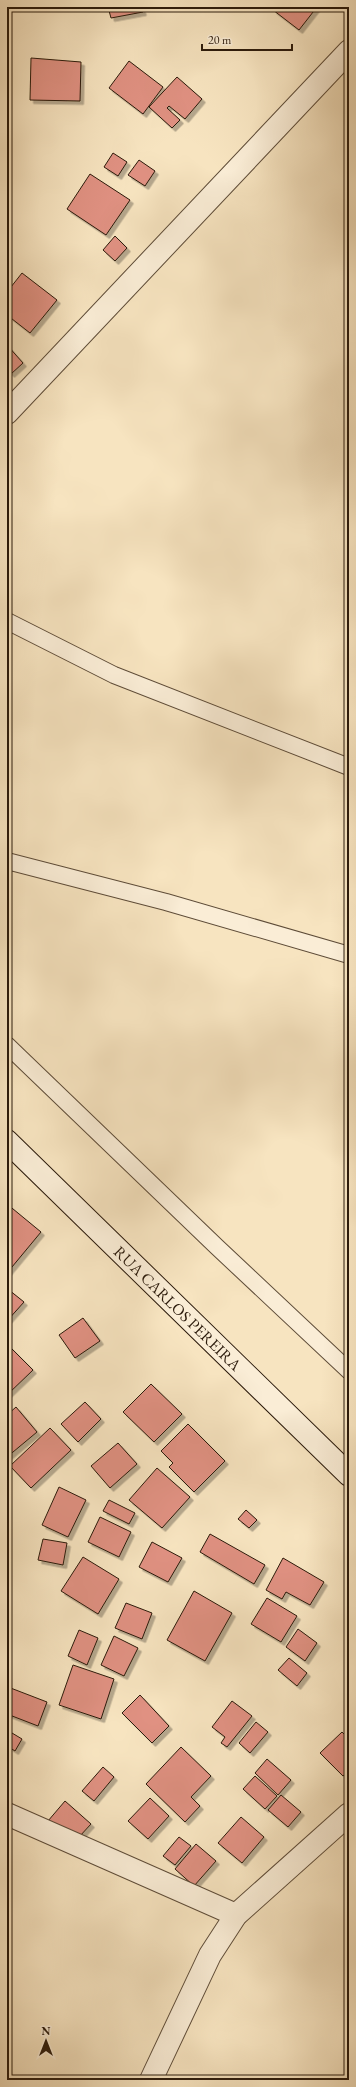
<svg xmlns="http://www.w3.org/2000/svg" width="356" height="2087" font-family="'EB Garamond',serif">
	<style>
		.building { fill: #e09182; stroke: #2b1a0b; filter: url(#shadow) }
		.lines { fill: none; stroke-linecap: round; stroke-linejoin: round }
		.lane-casing { stroke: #5e4c38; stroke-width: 18 }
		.street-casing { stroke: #5e4c38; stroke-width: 24 }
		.secondary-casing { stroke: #2b1a0b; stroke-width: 24 }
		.lane { stroke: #faedd6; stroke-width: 16 }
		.street { stroke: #faedd6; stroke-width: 22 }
		.secondary { stroke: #faedd6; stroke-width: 22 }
		.labels { text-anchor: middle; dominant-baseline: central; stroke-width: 3; stroke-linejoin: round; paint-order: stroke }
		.street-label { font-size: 16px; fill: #2b1a0b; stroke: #faedd6 }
	</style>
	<defs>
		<filter id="shadow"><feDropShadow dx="3.5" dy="3.5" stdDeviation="0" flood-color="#0004"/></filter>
	</defs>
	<rect width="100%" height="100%" fill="#f7e4c0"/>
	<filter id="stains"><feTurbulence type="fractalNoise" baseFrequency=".005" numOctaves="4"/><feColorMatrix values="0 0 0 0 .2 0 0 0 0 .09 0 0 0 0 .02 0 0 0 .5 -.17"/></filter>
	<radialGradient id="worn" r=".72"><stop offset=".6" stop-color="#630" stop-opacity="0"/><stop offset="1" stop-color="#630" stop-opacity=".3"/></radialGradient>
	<g class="building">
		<path d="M108,7H141L143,12L111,18Z"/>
		<path d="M276,7H317L299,30L273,10Z"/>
		<path d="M31,58L81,62L80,101L30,100Z"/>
		<path d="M129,61L163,87L143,114L109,88Z"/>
		<path d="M177,77L202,99L185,119L169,106L167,108L180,120L172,128L149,107Z"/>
		<path d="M113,153L127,162L118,176L104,167Z"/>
		<path d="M139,160L155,171L145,186L128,175Z"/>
		<path d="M90,174L130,200L106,235L67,209Z"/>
		<path d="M115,236L127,248L115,261L103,250Z"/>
		<path d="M22,273L57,300L30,333L7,315V292Z"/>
		<path d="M7,345L23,363L11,374L7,370Z"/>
		<path d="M7,1204L41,1232L7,1273Z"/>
		<path d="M9,1290L24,1302L7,1321V1292Z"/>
		<path d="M83,1318L100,1341L75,1358L59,1335Z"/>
		<path d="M7,1344L33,1370L7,1395Z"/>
		<path d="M151,1384L182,1414L154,1442L123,1412Z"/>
		<path d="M85,1402L101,1419L78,1442L61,1424Z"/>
		<path d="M16,1407L37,1432L7,1457V1415Z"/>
		<path d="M188,1424L225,1461L194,1492L169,1467L173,1463L161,1451Z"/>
		<path d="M50,1428L71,1450L31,1488L10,1466Z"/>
		<path d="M118,1443L137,1464L110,1488L91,1466Z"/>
		<path d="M157,1468L190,1497L162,1528L129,1500Z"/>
		<path d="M59,1487L86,1500L68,1537L42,1525Z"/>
		<path d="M109,1500L135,1513L129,1524L103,1511Z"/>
		<path d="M246,1510L257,1520L249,1528L238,1519Z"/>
		<path d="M100,1517L131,1532L119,1557L88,1542Z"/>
		<path d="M210,1534L265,1565L254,1584L200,1552Z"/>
		<path d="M43,1539L67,1543L63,1565L38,1560Z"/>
		<path d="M152,1542L182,1558L168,1582L139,1567Z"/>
		<path d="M83,1557L119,1579L98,1614L61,1591Z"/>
		<path d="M283,1558L324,1582L310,1605L286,1592L282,1599L266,1590Z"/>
		<path d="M194,1591L232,1613L205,1661L167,1640Z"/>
		<path d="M267,1598L297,1616L281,1642L251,1624Z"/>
		<path d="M126,1603L152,1613L142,1639L115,1628Z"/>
		<path d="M298,1629L317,1643L305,1661L286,1647Z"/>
		<path d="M79,1630L98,1638L87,1665L68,1656Z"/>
		<path d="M114,1636L138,1648L124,1676L101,1665Z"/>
		<path d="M289,1658L307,1673L297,1686L278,1670Z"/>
		<path d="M73,1665L114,1679L101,1719L59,1705Z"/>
		<path d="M8,1687L47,1702L38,1726L7,1714Z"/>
		<path d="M140,1695L169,1726L152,1743L122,1713Z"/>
		<path d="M232,1701L252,1716L227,1747L221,1743L225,1737L212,1727Z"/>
		<path d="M256,1722L268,1732L250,1753L239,1743Z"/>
		<path d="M7,1730L22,1739L15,1751L7,1746Z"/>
		<path d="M342,1732L349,1739V1770L343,1776L320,1753Z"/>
		<path d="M181,1747L211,1776L191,1797L200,1806L185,1822L146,1784Z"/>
		<path d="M267,1759L291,1780L278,1795L255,1773Z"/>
		<path d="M103,1767L114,1777L94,1801L82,1791Z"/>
		<path d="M255,1776L277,1796L265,1809L243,1789Z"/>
		<path d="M281,1795L301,1812L288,1827L268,1810Z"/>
		<path d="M150,1798L169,1816L148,1839L128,1821Z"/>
		<path d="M65,1801L91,1824L67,1850L42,1828Z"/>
		<path d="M241,1817L264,1837L242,1863L218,1843Z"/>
		<path d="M179,1837L191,1846L175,1865L163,1856Z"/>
		<path d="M196,1844L216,1861L194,1886L175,1869Z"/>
	</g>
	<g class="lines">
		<defs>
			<g id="lane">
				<path d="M7,621L114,675L349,767"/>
				<path d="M7,861L166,902L349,955"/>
				<path d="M7,1045L217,1247L349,1371"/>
			</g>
			<g id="street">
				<path d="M7,413L349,51"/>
				<path d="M7,1814L236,1915"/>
				<path d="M151,2080L210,1955L236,1915L349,1814"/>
			</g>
			<g id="secondary">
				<path id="s1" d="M7,1141L349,1475"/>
			</g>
		</defs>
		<use href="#lane" class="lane-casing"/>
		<use href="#street" class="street-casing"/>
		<use href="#secondary" class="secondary-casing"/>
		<use href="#lane" class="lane"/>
		<use href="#street" class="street"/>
		<use href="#secondary" class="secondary"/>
	</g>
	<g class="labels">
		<g class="street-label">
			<text stroke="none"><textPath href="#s1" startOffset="239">RUA CARLOS PEREIRA</textPath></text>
		</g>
	</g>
	<rect width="356" height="2087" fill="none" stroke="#f7e4c0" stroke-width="24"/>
	<rect x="8" y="8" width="340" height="2071" fill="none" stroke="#2b1a0b" stroke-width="2"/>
	<rect x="12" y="12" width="332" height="2063" fill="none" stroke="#2b1a0b"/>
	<g transform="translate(46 2041)" stroke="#faedd6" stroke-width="3" paint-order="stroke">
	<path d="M0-3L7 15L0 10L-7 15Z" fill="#2b1a0b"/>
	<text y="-6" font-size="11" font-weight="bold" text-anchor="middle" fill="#2b1a0b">N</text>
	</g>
	<path d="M202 44v6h90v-6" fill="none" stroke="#2b1a0b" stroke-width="2"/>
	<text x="208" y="44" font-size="12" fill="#2b1a0b" stroke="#faedd6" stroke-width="3" paint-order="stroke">20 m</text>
	<rect width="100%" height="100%" filter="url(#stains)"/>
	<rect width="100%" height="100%" fill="url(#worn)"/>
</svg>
